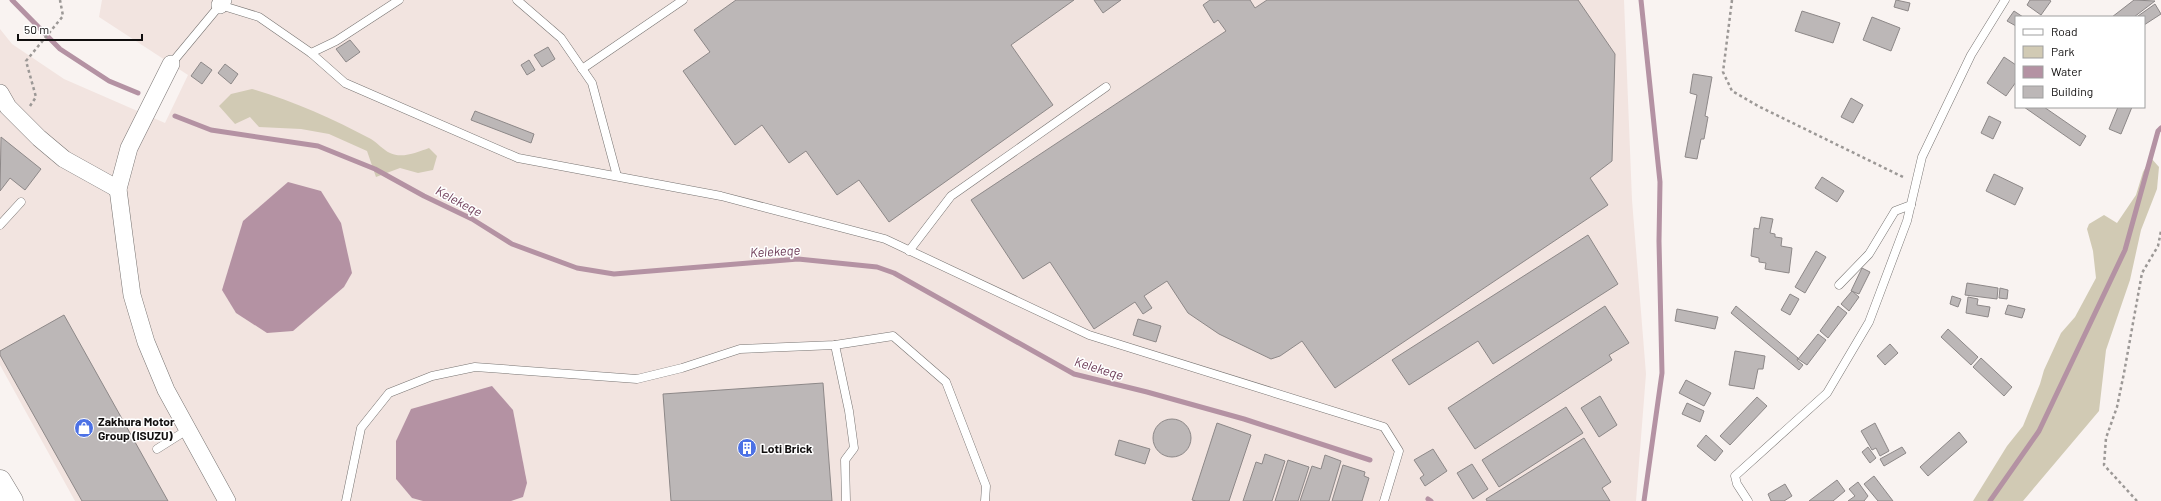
<svg xmlns="http://www.w3.org/2000/svg" width="2161" height="501" font-family="Barlow,sans-serif">
	<style>
		.built { fill: #f2e4e0 }
		.green { fill: #d1cab4 }
		.water { fill: #b492a3 }
		.lines { fill: none; stroke-linecap: round; stroke-linejoin: round }
		.stream { stroke: #b492a3; stroke-width: 5 }
		.building { fill: #bcb7b7; stroke: #8d8888 }
		.service-casing { stroke: #787472; stroke-width: 9 }
		.minor-casing { stroke: #787472; stroke-width: 18 }
		.primary-casing { stroke: #787472; stroke-width: 23 }
		.path { stroke: #9c9896; stroke-width: 2.5; stroke-dasharray: 3 3; stroke-linecap: butt }
		.service { stroke: #fff; stroke-width: 8 }
		.minor { stroke: #fff; stroke-width: 17 }
		.primary { stroke: #fff; stroke-width: 22 }
		.labels { text-anchor: middle; dominant-baseline: central; stroke-width: 3; stroke-linejoin: round; paint-order: stroke }
		.poi-label { font-size: 12px; font-weight: bold; fill: #100e0e; stroke: #fff; text-anchor: start }
		.water-label { font-size: 13px; font-style: italic; fill: #6e3d58; stroke: #fff }
	</style>
	<rect width="100%" height="100%" fill="#f9f3f1"/>
	<path class="built" d="M102,0H1624L1632,200L1646,374L1636,501H75L0,365V29L12,44L64,79L165,123L188,75L99,17Z"/>
	<g class="green">
		<path d="M252,89C293,101 333,119 371,139C378,143 383,150 390,153C402,159 418,152 429,148L437,156L433,170L418,173L400,168L376,177L367,151L329,134L301,129L259,127L250,117L235,124L219,106L231,94Z"/>
		<path d="M2151,158L2159,167L2157,189L2141,230L2130,280L2106,350L2099,411L2023,501H1973L2007,446L2023,426L2040,384L2044,370L2061,333L2075,317L2096,278L2093,251L2087,229L2089,224L2104,215L2117,223L2136,195L2143,172Z"/>
	</g>
	<g class="water">
		<path d="M288,182L321,191L341,223L352,273L344,287L293,331L267,333L236,313L222,290L243,221Z"/>
		<path d="M492,386L513,410L527,483L523,497L511,501H423L412,498L396,479V441L411,409Z"/>
	</g>
	<g class="lines">
		<g class="stream">
			<path d="M12,0L60,49L109,81L138,93"/>
			<path d="M1641,0L1660,182L1659,241L1662,373L1644,501"/>
			<path d="M175,116L211,130L318,146L375,169L424,196L472,219L512,244L577,268L614,274L798,259L877,267L894,273L1074,374L1147,392L1244,419L1370,460"/>
			<path d="M1428,499L1431,501"/>
			<path d="M1990,501L2039,431L2125,250L2158,131L2161,128"/>
		</g>
	</g>
	<g class="building">
		<path d="M736,0H1074L1011,45L1053,105L889,222L859,180L837,195L806,151L789,163L762,125L735,145L683,71L710,52L694,30Z"/>
		<path d="M1094,0H1121L1103,13Z"/>
		<path d="M1210,0H1250L1255,8L1267,0H1578L1615,54L1612,161L1590,178L1608,205L1335,388L1302,341L1280,356L1271,359L1219,334L1188,313L1167,281L1144,296L1152,308L1143,314L1135,302L1094,329L1050,262L1023,279L971,200L1226,31L1218,20L1214,23L1203,5Z"/>
		<path d="M1896,0L1910,3L1908,11L1894,7Z"/>
		<path d="M2030,0H2049L2051,1L2041,15L2027,5Z"/>
		<path d="M2134,0L2155,1L2134,17H2112Z"/>
		<path d="M2155,4L2161,14L2144,25V17L2138,16Z"/>
		<path d="M1802,11L1840,23L1833,43L1795,31Z"/>
		<path d="M2014,11L2023,17H2016V26L2007,21Z"/>
		<path d="M1872,17L1900,28L1891,51L1863,40Z"/>
		<path d="M350,40L360,52L346,62L336,49Z"/>
		<path d="M548,47L555,59L542,67L534,55Z"/>
		<path d="M2004,57L2016,65V82L2006,96L1987,83Z"/>
		<path d="M529,60L535,70L527,75L521,65Z"/>
		<path d="M201,62L212,70L202,84L191,76Z"/>
		<path d="M225,64L238,74L231,84L218,73Z"/>
		<path d="M1693,74L1712,77L1705,116L1708,117L1704,139H1701L1697,159L1685,157L1697,95L1690,93Z"/>
		<path d="M1851,98L1863,105L1853,123L1841,117Z"/>
		<path d="M2024,107H2044L2086,136L2080,146Z"/>
		<path d="M2118,107H2132L2121,134L2109,129Z"/>
		<path d="M475,111L534,134L531,143L471,120Z"/>
		<path d="M1989,116L2001,122L1993,139L1981,133Z"/>
		<path d="M1,137L41,169L25,190L10,178L0,191Z"/>
		<path d="M1994,174L2023,188L2015,205L1986,191Z"/>
		<path d="M1822,177L1844,191L1837,202L1815,188Z"/>
		<path d="M1761,217L1773,219L1770,233L1775,234V237L1782,238L1781,246L1792,248L1789,273L1765,269L1766,263L1759,262V258L1751,256L1754,228L1759,229Z"/>
		<path d="M1588,235L1618,284L1493,364L1478,341L1409,385L1392,360Z"/>
		<path d="M1816,251L1826,257L1805,293L1795,287Z"/>
		<path d="M1862,268L1870,272L1859,294L1851,291Z"/>
		<path d="M1967,283L1998,288L1997,299L1965,295Z"/>
		<path d="M2000,288L2008,290L2007,299L1999,298Z"/>
		<path d="M1852,291L1859,297L1849,311L1841,304Z"/>
		<path d="M1790,294L1799,299L1790,315L1781,310Z"/>
		<path d="M1952,296L1961,299L1958,307L1950,304Z"/>
		<path d="M1968,297L1978,299L1977,305L1990,307L1988,317L1966,313Z"/>
		<path d="M2008,305L2025,309L2022,318L2005,314Z"/>
		<path d="M1605,306L1629,343L1609,355L1612,360L1475,449L1448,408Z"/>
		<path d="M1736,306L1798,358L1797,360L1803,365L1799,370L1731,313Z"/>
		<path d="M1838,306L1847,313L1828,338L1820,331Z"/>
		<path d="M1677,309L1718,317L1715,329L1675,321Z"/>
		<path d="M64,315L168,501H82L0,355V351Z"/>
		<path d="M1138,319L1161,326L1156,342L1133,335Z"/>
		<path d="M1948,329L1978,357L1971,365L1941,337Z"/>
		<path d="M1818,334L1826,340L1807,365L1798,359Z"/>
		<path d="M1890,344L1898,353L1885,365L1877,356Z"/>
		<path d="M1735,351L1765,356L1763,369H1758L1754,389L1729,385Z"/>
		<path d="M1981,358L2012,387L2004,396L1973,367Z"/>
		<path d="M1686,380L1711,393L1704,406L1679,393Z"/>
		<path d="M823,383L832,501H671L663,394Z"/>
		<path d="M1600,396L1617,425L1599,437L1581,408Z"/>
		<path d="M1757,397L1767,406L1730,445L1720,436Z"/>
		<path d="M1687,403L1704,411L1700,422L1682,414Z"/>
		<path d="M1566,407L1583,433L1499,487L1482,460Z"/>
		<circle cx="1172" cy="438" r="19"/>
		<path d="M1217,423L1251,435L1229,501H1196L1192,500Z"/>
		<path d="M1875,423L1889,451L1880,456L1876,448L1872,450L1861,431Z"/>
		<path d="M1959,432L1967,442L1928,476L1920,467Z"/>
		<path d="M1706,435L1723,451L1715,461L1697,446Z"/>
		<path d="M1584,438L1611,482L1602,488L1610,501H1487L1486,499Z"/>
		<path d="M1119,440L1150,449L1145,464L1115,455Z"/>
		<path d="M1868,447L1876,458L1870,463L1862,452Z"/>
		<path d="M1902,447L1906,453L1884,466L1880,459Z"/>
		<path d="M1433,449L1447,471L1425,486L1420,478L1424,475L1414,460Z"/>
		<path d="M1265,454L1285,461L1272,501H1243L1256,462L1262,464Z"/>
		<path d="M1325,455L1341,461L1329,501H1300L1312,466L1321,469Z"/>
		<path d="M1288,460L1309,467L1298,501H1275Z"/>
		<path d="M1472,464L1488,489L1473,499L1457,473Z"/>
		<path d="M1343,465L1365,472L1364,476L1369,478L1362,501H1332Z"/>
		<path d="M1874,476L1893,501H1878L1864,484Z"/>
		<path d="M1837,480L1845,491L1833,501H1809Z"/>
		<path d="M1858,482L1868,496L1864,501H1848L1855,496L1849,489Z"/>
		<path d="M1785,484L1792,496L1784,501H1771L1768,494Z"/>
	</g>
	<g class="lines">
		<defs>
			<g id="service">
				<path d="M517,0L561,38L592,83L617,176"/>
				<path d="M311,53L336,41L399,0"/>
				<path d="M171,64L220,5L259,17L311,53L345,83L518,158L721,196L885,239L1089,335L1384,427L1399,451L1384,501"/>
				<path d="M582,69L683,0"/>
				<path d="M0,225L21,202"/>
				<path d="M909,251L951,196L1106,87"/>
				<path d="M1839,285L1869,254L1895,211L1911,205"/>
				<path d="M835,345L849,411L854,448L845,460L846,501"/>
				<path d="M157,449L187,430"/>
				<path d="M346,501L361,428L389,393L432,376L475,367L637,379L682,368L740,349L835,345L893,336L946,382L986,486L985,501"/>
				<path d="M1748,501L1737,484L1735,476L1827,393L1869,322L1907,221L1922,157L1971,55L2005,0"/>
			</g>
			<g id="minor">
				<path d="M220,5L223,0"/>
				<path d="M171,64L129,148L118,189L125,243L132,295L146,342L166,390L227,501"/>
				<path d="M0,93L8,107L39,138L64,159L118,189"/>
			</g>
			<path id="primary" d="M0,481L12,501"/>
		</defs>
		<use href="#service" class="service-casing"/>
		<use href="#minor" class="minor-casing"/>
		<use href="#primary" class="primary-casing"/>
		<g class="path">
			<path d="M1732,0L1723,72L1732,91L1758,106L1905,178"/>
			<path d="M30,106L36,97L26,61L63,16L60,0"/>
			<path d="M2137,501L2104,465L2106,438L2117,407L2124,373L2142,273L2158,246L2161,231"/>
		</g>
		<use href="#service" class="service"/>
		<use href="#minor" class="minor"/>
		<use href="#primary" class="primary"/>
	</g>
	<defs>
		<symbol id="shop-disc" viewBox="-11 -11 22 22"><circle r="9.5" fill="#4c71e5" stroke="#fff"/><path d="M-5-2.5h2.3a2.7 3.5 0 0 1 5.4 0H5L5.5 6h-11ZM-1.5-2.5h3a1.5 2.3 0 0 0-3 0Z" fill="#fff"/></symbol>
		<symbol id="building-disc" viewBox="-11 -11 22 22"><circle r="9.5" fill="#4c71e5" stroke="#fff"/><path d="M-4-6H4V6H1V3H-1V6H-4ZM-2.5-4.3h1.7v1.8h-1.7ZM.8-4.3h1.7v1.8H.8ZM-2.5-1h1.7V.8h-1.7ZM.8-1h1.7V.8H.8Z" fill="#fff"/></symbol>
	</defs>
	<g fill-rule="evenodd">
		<use href="#shop-disc" x="73" y="417" width="22" height="22"/>
		<use href="#building-disc" x="736" y="437" width="22" height="22"/>
	</g>
	<g class="labels">
		<g class="poi-label">
			<text x="98" y="421">Zakhura Motor<tspan x="98" dy="14">Group (ISUZU)</tspan></text>
			<text x="761" y="448">Loti Brick</text>
		</g>
		<g class="water-label">
			<text transform="translate(459 201) rotate(28)">Kelekeqe</text>
			<text transform="translate(775 251) rotate(-3)">Kelekeqe</text>
			<text transform="translate(1099 368) rotate(17)">Kelekeqe</text>
		</g>
	</g>
	<rect x="2015" y="16" width="130" height="92" fill="#ffffff" stroke="#9f9f9f"/>
	<rect x="2023" y="29" width="20" height="6" fill="#ffffff" stroke="#9f9f9f"/>
	<text x="2051" y="36" font-size="12" fill="#100e0e">Road</text>
	<rect x="2023" y="46" width="20" height="12" fill="#d1cab4" stroke="#9f9f9f"/>
	<text x="2051" y="56" font-size="12" fill="#100e0e">Park</text>
	<rect x="2023" y="66" width="20" height="12" fill="#b492a3" stroke="#9f9f9f"/>
	<text x="2051" y="76" font-size="12" fill="#100e0e">Water</text>
	<rect x="2023" y="86" width="20" height="12" fill="#bcb7b7" stroke="#9f9f9f"/>
	<text x="2051" y="96" font-size="12" fill="#100e0e">Building</text>
	<path d="M18 34v6h124v-6" fill="none" stroke="#100e0e" stroke-width="2"/>
	<text x="24" y="34" font-size="12" fill="#100e0e" stroke="#ffffff" stroke-width="3" paint-order="stroke">50 m</text>
</svg>
